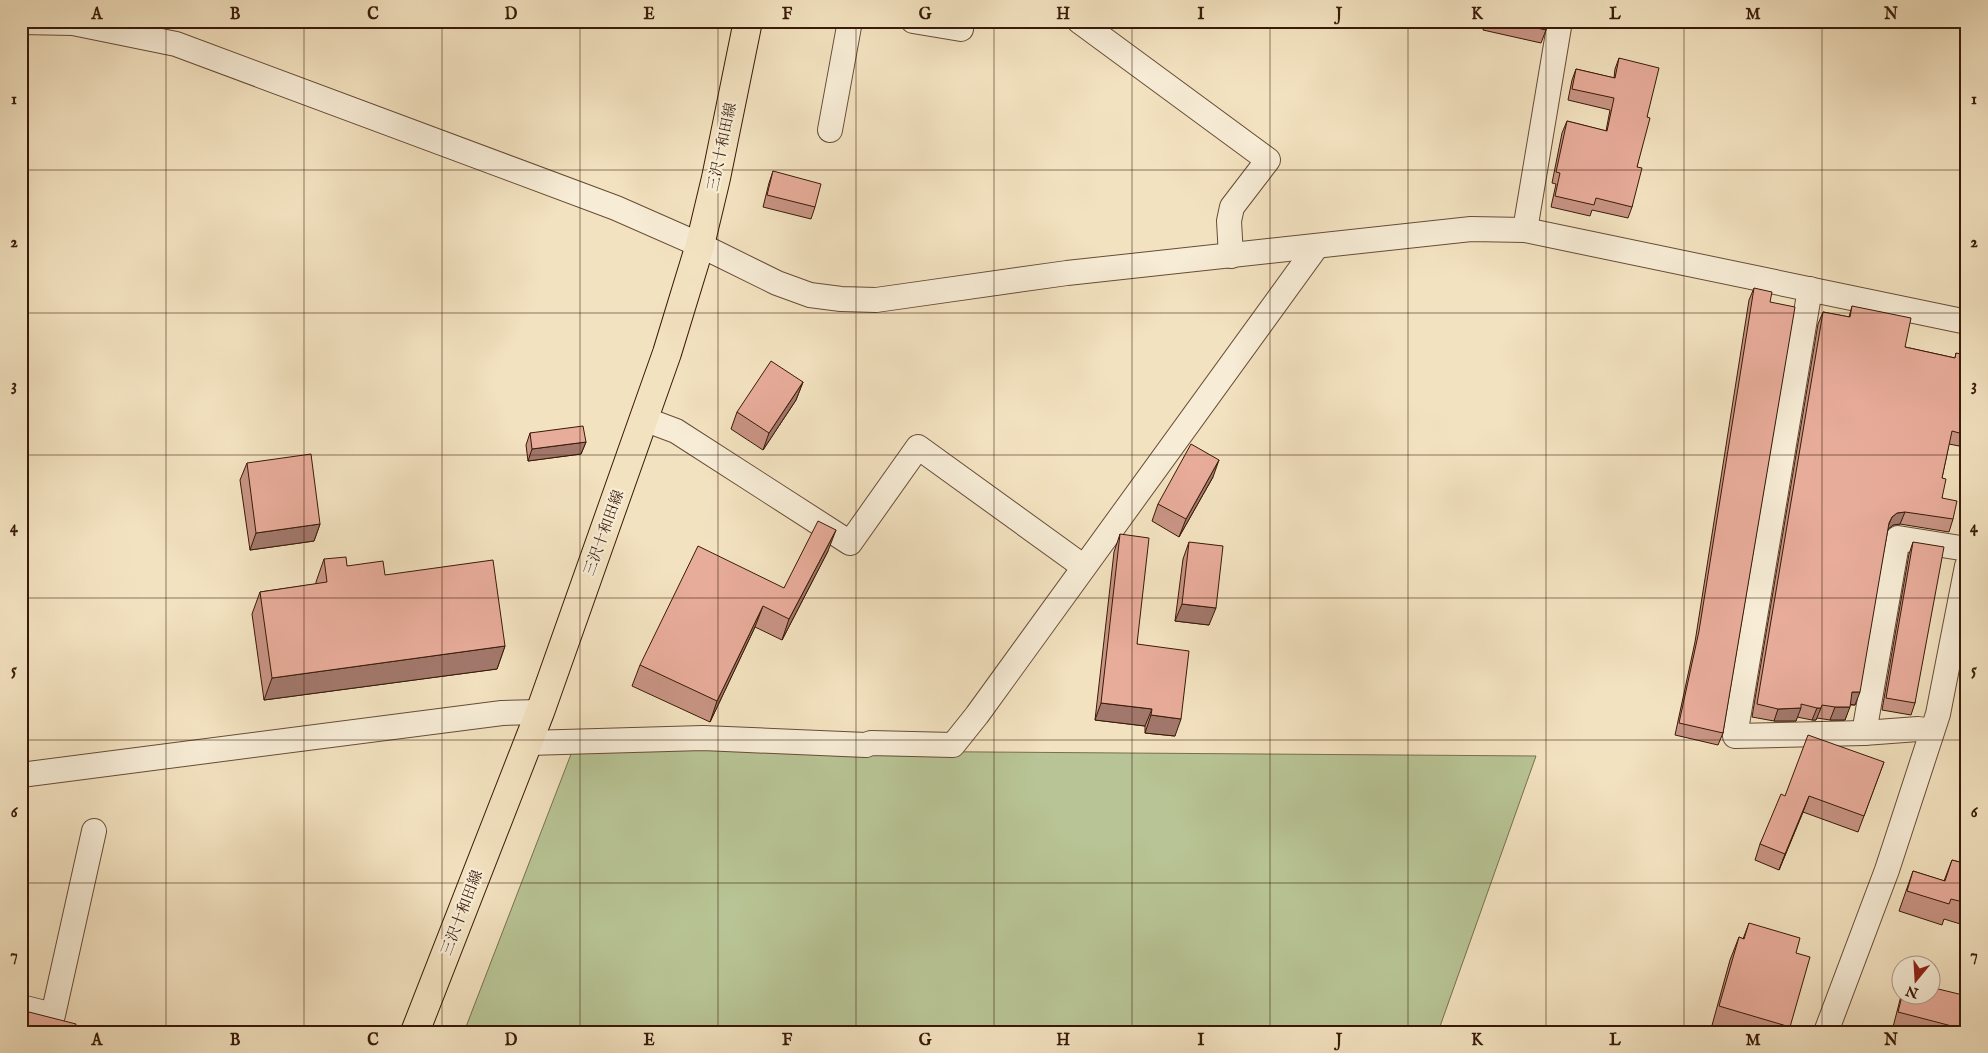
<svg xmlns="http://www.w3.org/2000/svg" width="1988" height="1053" font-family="'IM FELL English','Noto Serif JP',serif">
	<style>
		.green { fill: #b8c495; stroke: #786f4e }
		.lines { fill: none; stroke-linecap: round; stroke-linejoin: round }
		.minor-casing { stroke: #684c36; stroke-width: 26 }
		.major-casing { stroke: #391a08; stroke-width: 30 }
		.minor { stroke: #f7ecd6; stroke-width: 24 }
		.major { stroke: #f3e2c0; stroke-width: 28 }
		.wall { fill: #c89484; stroke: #391a08 }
		.shaded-wall { fill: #a2786c; stroke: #391a08 }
		.building { fill: #e8ac9a; stroke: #391a08 }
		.grid { fill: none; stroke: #391a08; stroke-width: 1; stroke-opacity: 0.55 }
		.labels { text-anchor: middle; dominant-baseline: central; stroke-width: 4.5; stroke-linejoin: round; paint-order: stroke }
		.street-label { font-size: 15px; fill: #391a08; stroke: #f7ecd6 }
		.neatline { fill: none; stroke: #391a08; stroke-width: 2 }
		.grid-label { font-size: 16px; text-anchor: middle; font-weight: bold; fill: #391a08 }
	</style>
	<rect width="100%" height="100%" fill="#f3e2c0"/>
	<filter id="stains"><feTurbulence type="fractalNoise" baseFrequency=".004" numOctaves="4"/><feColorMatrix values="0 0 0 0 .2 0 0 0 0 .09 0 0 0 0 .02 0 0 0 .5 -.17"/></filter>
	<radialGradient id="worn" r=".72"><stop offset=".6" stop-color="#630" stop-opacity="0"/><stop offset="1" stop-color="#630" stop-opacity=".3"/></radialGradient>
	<path class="green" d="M573,749L1536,756L1438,1032H464Z"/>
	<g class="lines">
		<defs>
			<g id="minor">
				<path d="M913,21L961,29"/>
				<path d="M1079,21L1268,160L1232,207L1229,221L1231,256"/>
				<path d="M21,22L73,23L176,44L616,208L700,245L777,283L810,295L841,299L876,300L1067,273L1471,229L1525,230L1967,322"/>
				<path d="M830,130L850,21"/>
				<path d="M1525,230L1560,21"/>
				<path d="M1810,289L1735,736L1864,733L1918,729L1932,731"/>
				<path d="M644,419L676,431L850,543L918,447L1084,567"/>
				<path d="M1864,733L1898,538L1967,549"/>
				<path d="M528,743L703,738L866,745L871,743L953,745L977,715L1317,246"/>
				<path d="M21,775L502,713L540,712"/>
				<path d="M21,1007L53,1015L94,831"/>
				<path d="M1826,1032L1887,870L1938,714L1967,566"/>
			</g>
			<path id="major" d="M415,1032L540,712L667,353L700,245L716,178L748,21"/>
		</defs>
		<use href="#minor" class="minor-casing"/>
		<use href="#major" class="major-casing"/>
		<use href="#minor" class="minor"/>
		<use href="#major" class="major"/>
	</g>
	<g class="wall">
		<path d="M1485,21H1548L1546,30L1541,43L1483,30Z"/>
		<path d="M1619,58L1647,117L1637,167L1632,207L1628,218L1592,210L1590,216L1551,207L1556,184L1552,183L1562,133L1567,121L1606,131L1610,110L1568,100L1572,80L1576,69L1614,78L1615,69Z"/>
		<path d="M773,171L815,207L811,219L763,207L769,183Z"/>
		<path d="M1754,288L1770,302L1723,733L1718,745L1675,735L1695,642L1749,300Z"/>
		<path d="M1852,306L1905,347L1955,358L1956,353L1963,434L1959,446L1949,444L1942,478V498L1953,519L1949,532L1900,524L1893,525L1888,529L1855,705H1850L1845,720H1830L1817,718L1816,720H1812L1797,717L1796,721H1774L1752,717L1818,324L1823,312L1849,317Z"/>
		<path d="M803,382L796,400L763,450L731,429L737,412Z"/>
		<path d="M530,433L586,442L581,454L528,461L526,445Z"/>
		<path d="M247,463L320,524L314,541L250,550L240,480Z"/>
		<path d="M1213,477L1179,537L1152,521L1158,504Z"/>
		<path d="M1120,534L1137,644L1175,736L1145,733V726L1095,720L1114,552Z"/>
		<path d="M1189,542L1209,625L1175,621L1183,559Z"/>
		<path d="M1913,542L1915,703L1911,715L1882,710L1909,554Z"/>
		<path d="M828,551L782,640L755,627L710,722L632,686L640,665L784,588Z"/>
		<path d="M324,559L347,566L385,575L505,646L497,669L264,700L252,614L260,592L316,584V582Z"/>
		<path d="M1884,762L1858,832L1803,812L1779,870L1755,860L1760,844L1785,796Z"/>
		<path d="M1952,860L1967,864V926L1944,919L1942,925L1899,911L1913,871L1944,881Z"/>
		<path d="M1749,923L1790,1027L1788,1032H1720L1711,1029L1730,960L1739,937L1743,939Z"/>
		<path d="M1901,996H1967V1032H1909L1893,1027Z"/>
	</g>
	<g class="shaded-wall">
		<path d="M803,382L796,400L763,450L769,433Z"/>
		<path d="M586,442L581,454L528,461L532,449Z"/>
		<path d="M1219,460L1213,477L1179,537L1186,519Z"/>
		<path d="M1905,512L1900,524L1893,525L1887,530L1884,536L1892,517L1897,513Z"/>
		<path d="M320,524L314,541L250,550L256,533Z"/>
		<path d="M836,530L828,551L782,640L789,619Z"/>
		<path d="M1182,604L1216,608L1209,625L1175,621Z"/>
		<path d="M763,606L755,627L710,722L717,701Z"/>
		<path d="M505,646L497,669L264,700L272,678Z"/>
		<path d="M1852,692H1860L1855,705L1848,704Z"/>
		<path d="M1101,703L1152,709L1145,726L1095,720Z"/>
		<path d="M1835,707H1850L1845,720H1830Z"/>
		<path d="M1801,708L1796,721H1774L1778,709Z"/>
		<path d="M1817,708H1821L1816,720H1812Z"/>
		<path d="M1151,715L1181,719L1175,736L1145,733Z"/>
		<path d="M1809,796L1803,812L1779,870L1785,854Z"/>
	</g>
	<g class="building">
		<path d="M1505,21H1548L1546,30Z"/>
		<path d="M1619,58L1659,68L1647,117L1650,118L1637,167L1642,168L1632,207L1596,198L1594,205L1555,196L1560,173L1556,172L1567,121L1607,131L1614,98L1572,89L1576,69L1615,78Z"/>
		<path d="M773,171L821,184L815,207L767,195Z"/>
		<path d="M1754,288L1772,292L1770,302L1795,307L1723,733L1679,723L1699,631Z"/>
		<path d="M1852,306L1911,318L1905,347L1955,358L1956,353L1967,355V417L1963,434L1952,431L1942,478L1946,479L1942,498L1957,501L1953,519L1905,512L1897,513L1892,517L1889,523L1860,692H1852L1850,707H1835L1822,705L1821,708H1817L1801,704V708L1778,709L1757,704L1823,312L1850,317Z"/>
		<path d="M771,361L803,382L769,433L737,412Z"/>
		<path d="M583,426L586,442L532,449L530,433Z"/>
		<path d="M1191,444L1219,460L1186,519L1158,504Z"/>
		<path d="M311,454L320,524L256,533L247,463Z"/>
		<path d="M818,521L836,530L789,619L763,606L717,701L640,665L698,546L784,588Z"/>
		<path d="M1120,534L1149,538L1137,644L1189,651L1181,719L1151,715L1152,709L1101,703Z"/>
		<path d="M1189,542L1223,546L1216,608L1182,604Z"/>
		<path d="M1913,542L1944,547L1915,703L1886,698Z"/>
		<path d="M346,557L347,566L383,561L385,575L493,560L505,646L272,678L260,592L327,582L324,559Z"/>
		<path d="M1808,735L1884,762L1864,816L1809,796L1785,854L1760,844L1781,794L1785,796Z"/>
		<path d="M1952,860L1967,864V903L1951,899L1949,904L1907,891L1913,871L1945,881Z"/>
		<path d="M1749,923L1800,938L1796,953L1810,957L1790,1027L1719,1006L1739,937L1744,939Z"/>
		<path d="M1930,987L1967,996V1030L1898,1012L1902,996H1930Z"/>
		<path d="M21,1010L76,1024L74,1032H21Z"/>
	</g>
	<path class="grid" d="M166,21V1032M304,21V1032M442,21V1032M580,21V1032M718,21V1032M856,21V1032M994,21V1032M1132,21V1032M1270,21V1032M1408,21V1032M1546,21V1032M1684,21V1032M1822,21V1032M21,170H1967M21,313H1967M21,455H1967M21,598H1967M21,740H1967M21,883H1967"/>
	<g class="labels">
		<g class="street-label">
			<text transform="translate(722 147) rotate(-78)">三沢十和田線</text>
			<text transform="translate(604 533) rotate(-70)">三沢十和田線</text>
			<text transform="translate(462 913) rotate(-69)">三沢十和田線</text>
		</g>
	</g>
	<rect width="1988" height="1053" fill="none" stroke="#f3e2c0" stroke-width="55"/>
	<g transform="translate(1916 980) rotate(198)"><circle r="24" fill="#f7ecd6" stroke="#ab9884"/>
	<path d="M0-4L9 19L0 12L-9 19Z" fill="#8f2418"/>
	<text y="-8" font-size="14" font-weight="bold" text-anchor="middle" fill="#391a08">N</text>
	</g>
	<rect x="28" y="28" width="1932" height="998" class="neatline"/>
	<g class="grid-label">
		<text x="97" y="19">A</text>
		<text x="235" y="19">B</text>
		<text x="373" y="19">C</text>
		<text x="511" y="19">D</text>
		<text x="649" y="19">E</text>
		<text x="787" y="19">F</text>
		<text x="925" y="19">G</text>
		<text x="1063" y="19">H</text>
		<text x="1201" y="19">I</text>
		<text x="1339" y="19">J</text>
		<text x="1477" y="19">K</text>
		<text x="1615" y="19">L</text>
		<text x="1753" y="19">M</text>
		<text x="1891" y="19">N</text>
		<text x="14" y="104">1</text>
		<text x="1974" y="104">1</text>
		<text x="14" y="247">2</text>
		<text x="1974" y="247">2</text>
		<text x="14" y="390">3</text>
		<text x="1974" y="390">3</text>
		<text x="14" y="532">4</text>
		<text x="1974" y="532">4</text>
		<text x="14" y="675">5</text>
		<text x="1974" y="675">5</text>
		<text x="14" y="817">6</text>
		<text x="1974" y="817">6</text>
		<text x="14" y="960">7</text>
		<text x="1974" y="960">7</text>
		<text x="97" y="1045">A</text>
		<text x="235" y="1045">B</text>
		<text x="373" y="1045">C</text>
		<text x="511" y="1045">D</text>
		<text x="649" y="1045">E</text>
		<text x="787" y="1045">F</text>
		<text x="925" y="1045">G</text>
		<text x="1063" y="1045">H</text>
		<text x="1201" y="1045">I</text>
		<text x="1339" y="1045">J</text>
		<text x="1477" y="1045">K</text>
		<text x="1615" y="1045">L</text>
		<text x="1753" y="1045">M</text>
		<text x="1891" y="1045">N</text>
	</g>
	<rect width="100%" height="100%" filter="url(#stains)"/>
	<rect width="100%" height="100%" fill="url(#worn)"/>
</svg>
